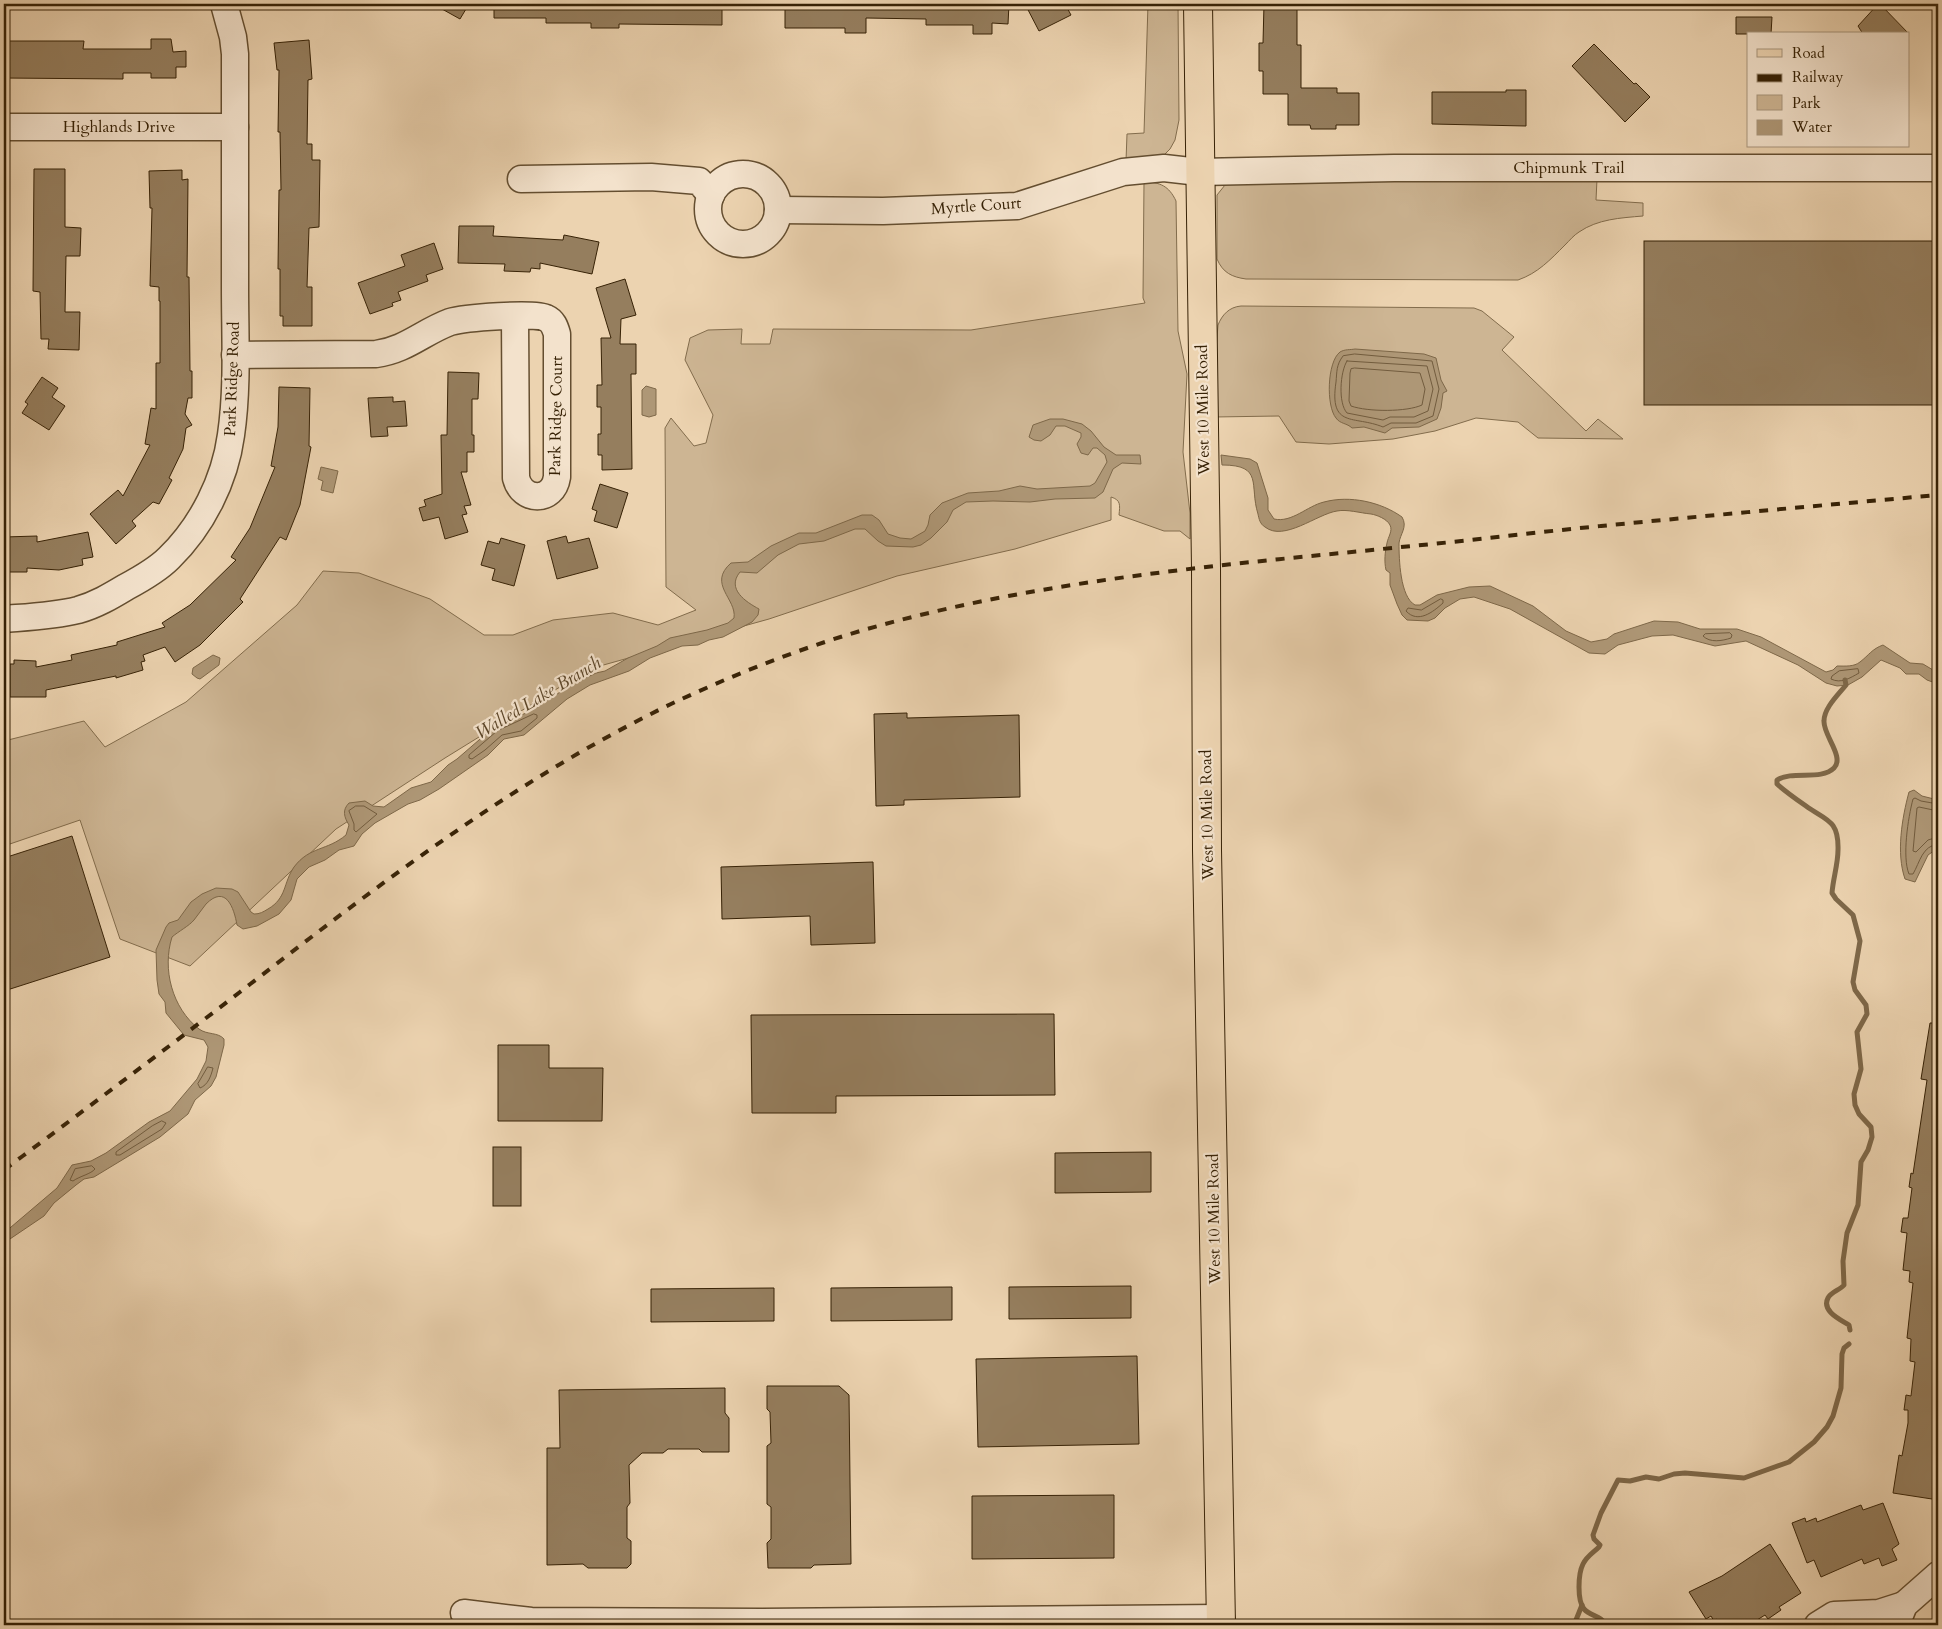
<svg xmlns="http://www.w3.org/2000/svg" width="1942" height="1629" font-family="Cardo,serif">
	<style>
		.green { fill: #cdb593; stroke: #826c4c }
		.water { fill: #ae9776; stroke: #7e6849 }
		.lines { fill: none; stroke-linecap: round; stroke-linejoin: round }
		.shore { stroke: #725c3e; stroke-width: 1 }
		.stream { stroke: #7e6849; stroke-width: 5 }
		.building { fill: #957e5e; stroke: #372206 }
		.minor-casing { stroke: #644e30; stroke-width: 29 }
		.major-casing { stroke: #372206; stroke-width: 30 }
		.minor { stroke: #f3e2cc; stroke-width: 26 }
		.major { stroke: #ecd3b0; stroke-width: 28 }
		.rail { stroke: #372206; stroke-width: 4; stroke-dasharray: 9 9; stroke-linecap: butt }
		.labels { text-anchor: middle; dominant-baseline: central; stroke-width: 4.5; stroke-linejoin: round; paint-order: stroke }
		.street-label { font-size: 16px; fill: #372206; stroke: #f3e2cc }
		.water-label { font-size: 18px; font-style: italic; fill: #5b4528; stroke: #f3e2cc }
	</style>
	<rect width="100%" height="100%" fill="#ecd3b0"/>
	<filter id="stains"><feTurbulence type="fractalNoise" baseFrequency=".004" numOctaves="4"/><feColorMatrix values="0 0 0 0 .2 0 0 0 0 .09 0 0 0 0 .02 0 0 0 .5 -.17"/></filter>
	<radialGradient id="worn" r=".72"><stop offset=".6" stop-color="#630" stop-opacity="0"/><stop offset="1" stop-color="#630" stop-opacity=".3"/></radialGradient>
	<g class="green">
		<path d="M1148,4H1178L1179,120L1175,140L1170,149L1163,156L1126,161L1127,134L1144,133Z"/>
		<path d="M1597,179L1596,200L1643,203V216C1620,218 1598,219 1579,232C1574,235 1569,241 1565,245C1550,260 1538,273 1518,280L1246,279C1232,277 1223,273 1217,259V195L1225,185L1235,182Z"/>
		<path d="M1144,182C1160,182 1169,186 1176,201L1178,331L1187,374L1183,452L1190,513V539L1180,531H1164L1119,515C1120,505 1121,500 1111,497V520L1015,549L897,576L769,619L589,669L445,758L336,829L190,966L120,939L80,820L4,846V741L84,721L105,747L186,702L297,605L323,571L359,573L430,599L484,635H513L553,620L613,613L658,625L696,610L666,587L665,428L671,418L694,446L706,443L713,415L685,360L690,338L708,330L742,329L741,344H770L773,329L971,330L1145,303L1143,298Z"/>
		<path d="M1241,306L1474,308L1482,311L1514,337L1502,350L1586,431L1598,419L1623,439L1538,438L1518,422L1476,418L1435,431L1393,439L1329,444L1296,442L1279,416L1214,417V375L1218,325C1222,315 1229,307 1241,306Z"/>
	</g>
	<g class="water">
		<path d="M1355,349L1424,354L1436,358L1441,380L1447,391L1443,393L1441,408L1437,419L1419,427L1392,428L1385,433L1364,427L1352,428C1347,423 1340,424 1336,418C1326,406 1327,362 1340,352C1345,349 1350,350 1355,349Z"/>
		<path d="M646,386L656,389V415L649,417L642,415V390Z"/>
		<path d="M1050,419H1063L1082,424L1091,431L1104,447L1116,455H1140L1141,464L1122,463L1113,469L1103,492L1095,498L1055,499L1030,502L993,501L966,502L953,510L947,522L931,538L921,545L913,547L886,546L878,541L865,529H855L824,541L799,544L778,555L757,573L740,572C726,589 746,602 759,609L758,615L752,622L723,637L709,640L698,645L682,646L650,658L629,671L590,685L567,699L524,735L504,739L488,755L439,789L420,800L408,804L375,823L362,834L354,846L339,850L325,860L309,867L297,879L291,900L279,914L257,926L243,929L237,925C234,908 226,884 206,904C202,909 198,915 194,920C189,926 179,931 172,937C162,969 172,1008 199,1029C207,1035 218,1032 224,1039V1045L216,1077L211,1086L195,1100L188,1114L160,1137L94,1177L84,1179L76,1185L54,1203L44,1216L4,1243V1233L57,1188L72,1165L91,1161L106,1153L149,1122L170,1111L197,1079L206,1061L208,1047L204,1040L184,1035L166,1013L165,1002L159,994L157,980L156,950L166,927L169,923L178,920L191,902L202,894L216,888L232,889L238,892L251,912L254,914C260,914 263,912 268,909C287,898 283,883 294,867C310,846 327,851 346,835L349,825C344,817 342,810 349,803L365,801L373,806L384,807L411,788L431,782L448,765L457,759L494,727L526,713L575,683L596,673L605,671L628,658L657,646L670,638L707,630L728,623L734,618C737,599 707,584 731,563L748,562L771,546L799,533H816L862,515H872L879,520L888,534L900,538L911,539L925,531L928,525L930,515L942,503L968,493L999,491L1020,486L1037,489L1090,486L1095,483L1107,462L1105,455L1097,448H1093L1088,455L1081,453L1077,444L1081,437V433L1065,426H1056L1050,435L1041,441L1034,440L1029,437L1033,425Z"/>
		<path d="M1221,455L1250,459L1257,463L1268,498V510L1274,519C1292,523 1307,506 1324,502C1350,495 1381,502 1402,517C1408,527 1400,534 1399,543C1399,559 1400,597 1415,605H1420L1437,595L1469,587L1490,586L1533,606L1566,631L1591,642L1607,639L1614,634L1654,621L1678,622L1700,629H1737L1761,637L1826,672L1833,670L1837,666C1845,666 1854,667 1860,662C1869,655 1872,649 1883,645L1910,663L1923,664L1938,673V684L1927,680L1919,674H1906L1900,668L1881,660L1862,677L1848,685L1837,686L1826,683L1798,665L1746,641L1715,646L1673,635L1652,636L1618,645L1605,654L1589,653L1510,609L1474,597L1460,599L1445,608L1435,618L1428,621L1407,620L1402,615L1397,604L1390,585V573L1386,570C1384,561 1385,552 1387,543C1388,537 1393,531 1390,525C1387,519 1377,515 1371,514C1360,513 1347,509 1337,511C1317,514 1284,542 1265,527C1260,524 1259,519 1258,514C1249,485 1264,465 1222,465Z"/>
		<path d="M321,467L338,471L333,493L321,490L323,481L318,479Z"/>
		<path d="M213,655L220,658L219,665L200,679L197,678L192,674L193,668Z"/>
		<path d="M1914,790L1922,796L1938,800V848L1928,855L1915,882L1905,879C1896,853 1902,818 1909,792Z"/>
	</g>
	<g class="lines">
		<g class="shore">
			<path d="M1355,354L1432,361L1439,389L1433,416L1416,423H1391L1383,427C1354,415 1329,429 1336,382C1337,372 1336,365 1343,356Z"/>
			<path d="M1347,361L1427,366L1433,389L1428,411L1414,417H1390L1383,420L1347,413C1338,403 1340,372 1347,361Z"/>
			<path d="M1355,368L1420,373L1425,389L1422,405C1407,412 1368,412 1351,406L1349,401L1350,373L1351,369Z"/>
			<path d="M1441,599L1443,600V603C1433,612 1418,624 1406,611L1408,608L1421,610Z"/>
			<path d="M1730,633L1732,635L1731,638C1722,641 1710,643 1703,636L1705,634Z"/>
			<path d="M1858,669L1859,673C1850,678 1841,684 1831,679L1832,676L1839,671Z"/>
			<path d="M534,714L537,715V718L521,731L502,735L485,750L472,759L469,758V755L497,731Z"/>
			<path d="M1938,804L1921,801L1915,798L1913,799C1908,818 1902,857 1909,874H1913C1920,862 1922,846 1938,844"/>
			<path d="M356,806H364L377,814L356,832L354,830V824L349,811Z"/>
			<path d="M1938,811L1919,807L1917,808L1913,851L1916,852L1928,840L1938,837"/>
			<path d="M208,1067L213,1068C211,1076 208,1085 200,1088L198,1084Z"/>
			<path d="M162,1121L166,1123L162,1129L120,1155H116V1152L152,1126Z"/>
			<path d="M92,1166L95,1169C91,1174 80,1176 73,1181L70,1180L75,1169Z"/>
		</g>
		<g class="stream">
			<path d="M1845,680L1846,685C1838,695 1824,708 1824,721C1823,735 1845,757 1834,768C1821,781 1793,770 1777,780V784C1786,792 1796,799 1806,806C1825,820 1839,819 1838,850C1838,864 1833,879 1832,893L1836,899L1853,915L1860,941L1853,982L1855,990L1866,1005L1867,1014L1857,1032L1861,1069L1854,1094L1855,1105L1859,1114L1871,1127L1872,1137L1868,1150L1861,1162L1858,1205L1847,1233L1843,1261L1844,1285C1840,1290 1831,1292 1828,1298C1821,1311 1841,1320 1849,1325L1850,1330"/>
			<path d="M1574,1625L1582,1605"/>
			<path d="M1606,1625C1601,1615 1591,1617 1584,1609C1577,1600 1578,1574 1583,1564C1587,1556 1593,1553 1599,1547L1600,1545L1594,1539L1593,1535L1601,1513L1618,1480L1630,1481L1646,1477L1659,1479L1674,1474L1685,1473L1744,1478L1789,1462L1814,1442L1827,1427L1833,1416L1841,1388L1842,1354L1844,1348L1849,1344"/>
		</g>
	</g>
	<g class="building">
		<path d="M433,4H469L460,19Z"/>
		<path d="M494,4H722V25L619,24V28H591V23H546V18H494Z"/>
		<path d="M785,4H1009L1008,24L992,23V34H973V25H926V19L866,18V33H845V28H785Z"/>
		<path d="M1025,4H1065L1071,15L1039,31Z"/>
		<path d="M1264,4H1297V45H1301V88H1337V93H1359V125H1336V129H1311L1310,125H1288V94H1263V71H1259V43H1263Z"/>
		<path d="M1878,4H1880L1909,34H1863L1858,26Z"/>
		<path d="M1736,17H1772L1771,34H1736Z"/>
		<path d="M151,39H171L173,52L186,51V67H176V78H151V73H123V79L4,78V59H9V41H84L83,49H151Z"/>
		<path d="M309,40L312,79L308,80L307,144H312V160H320L319,227L309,228L307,287H312V326H283V316H280V269H278L279,190H281L280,132H278L279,70H277L274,43Z"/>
		<path d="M1594,44L1634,84L1636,83L1650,97L1625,122L1572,66Z"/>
		<path d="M1506,90H1526V126L1432,124V92H1506Z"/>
		<path d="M34,169H65V227L81,228L80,256H66L65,312H80L79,350L48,349L49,339H41L40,292L33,291Z"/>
		<path d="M182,170V180L188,179L187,277H189L190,371H192V398H188L185,414L192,425L186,428L183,449L169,478L172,480L159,504L153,502L132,521L136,526L116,544L90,514L118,490L123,496L150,445L145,444L151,408L156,409V363H160V301H159V287L150,286L152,208H150L149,171Z"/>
		<path d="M459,226H494L493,236L563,240L564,235L599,242L592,274L540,263V269L531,268L530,272L504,271L505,264L458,263Z"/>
		<rect x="1644" y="241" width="294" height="164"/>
		<path d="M434,243L443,269L426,275L428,281L398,292L401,300L392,303L393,306L370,314L358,283L405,266L401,255Z"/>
		<path d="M625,279L636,315L621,319L620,344H636V374H631L632,469L602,470V455H598V434H601V407H597V385H602L601,338H611L596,288Z"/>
		<path d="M448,372L479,373L478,399H472V435H474V452H467V472H461L471,505L464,506L467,514L462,515L468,532L445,539L439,517L423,521L419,508L426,506L424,500L442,494L441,435H447Z"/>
		<path d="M42,377L58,388L52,397L65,406L49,430L22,413L28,404L25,402Z"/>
		<path d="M279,387L310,388L309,446L311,447L300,505L286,540L280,537L240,599L243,602L200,645L175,662L165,647L143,655L145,661L141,662L143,670L116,678V676L46,690V697H10V664H14V660L36,661V667L72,660L71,655L117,645V642L165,627L162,623L190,605L236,560L231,557L250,528L275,467L271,466L278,427Z"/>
		<path d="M393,397V402L405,401L407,426L387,427L388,436L371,437L368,398Z"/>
		<path d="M600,484L628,493L617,528L594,521L597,511L592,509Z"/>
		<path d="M88,532L93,557L82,559L83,565L59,570L27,568V572H4V537L37,536V542Z"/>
		<path d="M566,536L568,543L589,538L598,568L557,579L547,541Z"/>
		<path d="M501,538L525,545L514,586L492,580L495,569L481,565L488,541L499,544Z"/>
		<path d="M907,713V718L1019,715L1020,797L904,800V805L876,806L874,714Z"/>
		<path d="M72,836L110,957L4,991V858Z"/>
		<path d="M873,862L875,943L811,945L810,916L722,919L721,867Z"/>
		<path d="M1054,1014L1055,1095L836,1096V1113H752L751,1015Z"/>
		<path d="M1930,1023H1938V1499H1932L1893,1493L1899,1455L1902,1456L1908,1423V1410H1904L1906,1395L1911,1396L1915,1362L1910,1361L1911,1339L1907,1338L1913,1283L1909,1282L1910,1271L1903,1270L1907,1233L1901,1232L1903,1218H1908L1912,1188L1909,1187L1911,1173L1913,1174L1927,1080L1921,1079Z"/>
		<path d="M498,1045H549V1068H603L602,1121H498Z"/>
		<rect x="493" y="1147" width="28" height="59"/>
		<path d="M1151,1152V1192L1055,1193V1153Z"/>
		<path d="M1131,1286V1318L1009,1319V1287Z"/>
		<path d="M952,1287V1320L831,1321V1288Z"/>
		<path d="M774,1288V1321L651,1322V1289Z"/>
		<path d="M1137,1356L1139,1444L978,1447L976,1359Z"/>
		<path d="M767,1386H839L849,1395L851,1564L814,1565L811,1568H768L767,1543L771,1539V1507L767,1504V1446L771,1443L770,1412L767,1409Z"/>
		<path d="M725,1388V1413L729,1418V1452H702L699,1449H668L663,1453H642L629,1465L630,1503L627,1507V1538L631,1541V1564L627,1568H588L583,1564L547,1565V1448H560L559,1390Z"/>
		<path d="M1114,1495V1558L972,1559V1496Z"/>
		<path d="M1883,1503L1899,1544L1892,1549L1897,1560L1882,1566L1879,1558L1864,1564L1862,1559L1821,1577L1814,1560L1807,1563L1792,1523L1805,1518L1806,1522L1816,1518L1817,1522L1861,1505L1863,1510Z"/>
		<path d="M1770,1544L1801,1593L1779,1607L1781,1610L1768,1619L1765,1615L1749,1625H1720L1717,1619L1714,1621L1711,1616L1706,1619L1689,1592L1722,1576Z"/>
	</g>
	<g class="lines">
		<defs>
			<g id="minor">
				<path d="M4,127H235"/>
				<circle cx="743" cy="209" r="35"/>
				<path d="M521,179L651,177L699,181L711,195"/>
				<path d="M778,210L883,211L1017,206L1123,172L1164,168L1199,172L1394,168H1938"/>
				<path d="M235,355L376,354C406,350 423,332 450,322C463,318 535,312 546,318C553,321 555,327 557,334V477C553,503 522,502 516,478L515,317"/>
				<path d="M4,619C29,617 54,616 78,610C96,605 111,596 126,587C141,579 157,570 169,558C202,526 225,480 231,435C238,387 235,337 235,288C235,210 235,132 235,54L233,37L224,4"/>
				<path d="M464,1613L531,1621L762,1622L1221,1618"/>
				<path d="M1898,1620L1904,1605L1938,1575"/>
				<path d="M1818,1625L1834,1615L1879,1613L1904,1605"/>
			</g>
			<path id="major" d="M1198,4L1206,568L1207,850L1221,1625"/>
		</defs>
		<use href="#minor" class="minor-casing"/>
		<use href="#major" class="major-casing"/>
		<use href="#minor" class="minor"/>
		<use href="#major" class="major"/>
		<path class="rail" d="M4,1170C83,1111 162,1052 240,992C377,886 514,780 671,704C737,673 808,645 878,626C1052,578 1233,564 1412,546C1475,540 1538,532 1601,526C1713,515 1826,505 1938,495"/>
	</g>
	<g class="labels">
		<g class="street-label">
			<text x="119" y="127">Highlands Drive</text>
			<text x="1569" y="168">Chipmunk Trail</text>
			<text transform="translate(976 206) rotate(-4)">Myrtle Court</text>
			<text transform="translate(232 379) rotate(-88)">Park Ridge Road</text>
			<text transform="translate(1203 410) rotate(-91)">West 10 Mile Road</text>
			<text transform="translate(556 416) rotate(-89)">Park Ridge Court</text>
			<text transform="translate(1207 815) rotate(-91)">West 10 Mile Road</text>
			<text transform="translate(1214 1219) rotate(-91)">West 10 Mile Road</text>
		</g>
		<g class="water-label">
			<text transform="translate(538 698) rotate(-31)">Walled Lake Branch</text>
		</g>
	</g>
	<rect width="1942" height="1629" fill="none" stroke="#ecd3b0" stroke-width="20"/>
	<rect x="5" y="5" width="1932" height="1619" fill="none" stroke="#372206" stroke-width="2.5"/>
	<rect x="10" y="10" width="1922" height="1609" fill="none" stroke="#372206"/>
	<rect x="1747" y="32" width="162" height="115" fill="#f3e2cc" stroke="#a8957d"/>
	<rect x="1757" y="49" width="25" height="8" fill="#ecd3b0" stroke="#a8957d"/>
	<text x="1792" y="58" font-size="15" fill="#372206">Road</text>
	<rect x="1757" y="74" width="25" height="8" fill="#372206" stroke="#a8957d"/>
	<text x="1792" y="82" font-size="15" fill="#372206">Railway</text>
	<rect x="1757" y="95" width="25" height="15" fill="#cdb593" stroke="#a8957d"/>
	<text x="1792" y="108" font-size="15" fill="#372206">Park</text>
	<rect x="1757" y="120" width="25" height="15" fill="#ae9776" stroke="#a8957d"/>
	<text x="1792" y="132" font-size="15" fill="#372206">Water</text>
	<rect width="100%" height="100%" filter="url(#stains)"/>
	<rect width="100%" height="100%" fill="url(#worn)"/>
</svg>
